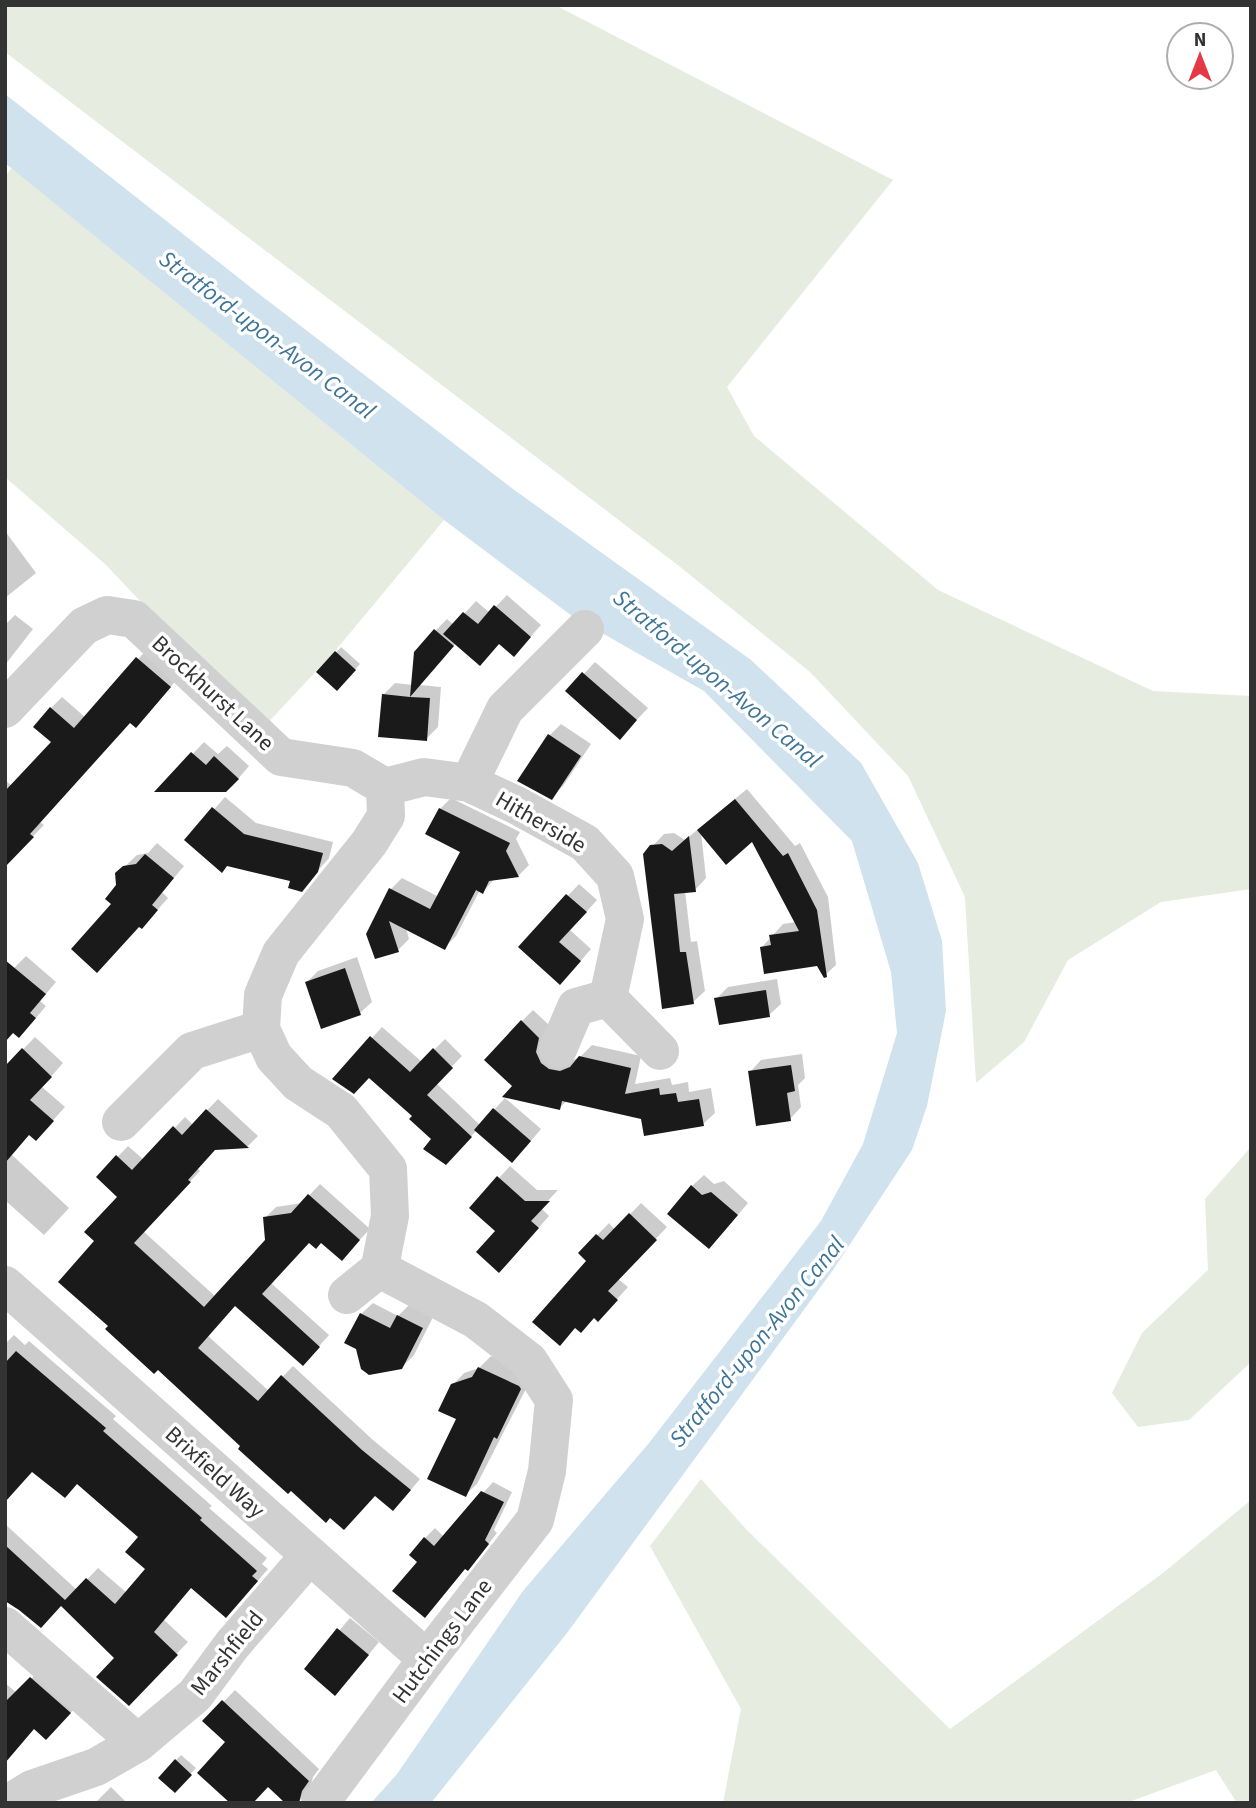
<svg xmlns="http://www.w3.org/2000/svg" width="1256" height="1808" font-family="'Source Sans 3',sans-serif">
	<style>
		.green { fill: #e6ecdf }
		.water { fill: #cfe2ee }
		.shadow { fill: #0003 }
		.building { fill: #1a1a1a }
		.lines { fill: none; stroke-linecap: round; stroke-linejoin: round }
		.minor { stroke: #d0d0d0; stroke-width: 38 }
		.labels { text-anchor: middle; dominant-baseline: central; stroke-width: 7; stroke-linejoin: round; paint-order: stroke }
		.street-label { font-size: 23px; fill: #333; stroke: #fff }
		.water-label { font-size: 24px; font-style: italic; fill: #3f7597; stroke: #fff }
	</style>
	<rect width="100%" height="100%" fill="#fff"/>
	<g class="green">
		<path d="M5,5H555L893,180L727,387L754,436L938,590L1153,691L1251,696V889L1161,902L1068,960L1024,1042L976,1083L965,897L908,776L810,672L679,566L5,52Z"/>
		<path d="M12,168L444,520L335,651L262,729L105,564L5,477V176Z"/>
		<path d="M1251,1147V1362L1189,1420L1138,1427L1112,1393L1142,1333L1208,1270L1205,1199Z"/>
		<path d="M701,1479L745,1528L950,1729L1163,1573L1251,1500V1803H1237L1216,1770L1126,1803H723L741,1709L650,1546Z"/>
	</g>
	<path class="water" d="M5,94L263,297L513,489L751,660L861,763L918,863L942,941L946,1011L927,1106L912,1150L833,1270L567,1633L431,1803H371L397,1774L523,1591L649,1443L821,1221L863,1144L897,1033L891,972L852,841L704,691L572,616L444,520L5,163Z"/>
	<g class="shadow">
		<path d="M5,531L36,573L5,598Z"/>
		<path d="M507,595L541,625L525,643H456L420,685L441,687L438,727L426,739L383,695L395,683L413,685L435,631L447,619L454,625L476,601L490,613Z"/>
		<path d="M15,615L33,629L5,665V625Z"/>
		<path d="M149,647L181,675L147,714L131,721L40,822L44,825L5,865V780L12,786L53,742L51,708L62,697L86,718Z"/>
		<path d="M341,647L360,664L337,689L318,672Z"/>
		<path d="M595,662L648,708L631,726L568,691Z"/>
		<path d="M561,724L591,744L563,786L551,798L549,736Z"/>
		<path d="M204,742L218,754L227,746L249,766L238,779L158,791Z"/>
		<path d="M747,789L795,846L800,843L828,897L836,965L825,975L818,965L762,947L783,924L796,922L753,839L701,832L706,878L695,890L685,891L691,942L697,941L705,991L693,1002L645,854L664,834L674,833L685,840Z"/>
		<path d="M225,797L256,823L333,842L329,858L301,890L292,880L187,840Z"/>
		<path d="M451,798L520,832L516,839L529,865L518,876L495,878L483,892L480,890L456,936L445,947L406,928L409,939L398,950L376,957L391,889L402,878L439,897L462,851L440,809Z"/>
		<path d="M157,843L184,866L162,892L168,898L153,915L114,904L118,886L117,874L137,855L148,853Z"/>
		<path d="M579,884L597,900L570,930L591,949L572,971L520,947Z"/>
		<path d="M26,956L56,982L40,1001L46,1006L31,1024L14,968Z"/>
		<path d="M357,957L372,1002L360,1013L307,982L318,971Z"/>
		<path d="M777,979L781,1004L769,1015L716,999L728,987Z"/>
		<path d="M533,1010L550,1026L573,1060L580,1057L592,1045L641,1056L635,1084L670,1078L672,1085L688,1082L689,1092L711,1088L715,1113L703,1124L642,1118L567,1101L559,1108L514,1086L522,1021Z"/>
		<path d="M382,1027L422,1062L445,1039L462,1056L436,1083L480,1125L505,1098L541,1129L524,1149L477,1130L446,1163L434,1139L414,1116L369,1076L335,1079Z"/>
		<path d="M35,1037L63,1063L42,1087L65,1107L48,1126L30,1133L12,1155L69,1208L44,1235L7,1202L5,1203V1068Z"/>
		<path d="M802,1054L805,1078L798,1085L801,1107L790,1119L750,1072L761,1060Z"/>
		<path d="M218,1099L258,1136L248,1146L216,1148L197,1168L200,1171L143,1231L216,1297L267,1240L265,1218L276,1207L302,1203L320,1184L370,1229L352,1248L322,1240L309,1241L271,1283L329,1335L313,1353L236,1304L208,1336L269,1391L293,1366L373,1440L420,1479L404,1498L375,1494L291,1488L110,1325L97,1241L119,1197L98,1177L128,1146L144,1160L185,1117L193,1125Z"/>
		<path d="M510,1166L537,1190H558L541,1208L549,1216L511,1259L497,1231L499,1178Z"/>
		<path d="M704,1175L714,1184L724,1181L748,1203L720,1236L692,1186Z"/>
		<path d="M641,1203L667,1227L618,1279L628,1287L609,1308L589,1261L580,1253L609,1223L615,1230Z"/>
		<path d="M373,1303L398,1316L410,1304L433,1317L414,1355L402,1367L361,1314Z"/>
		<path d="M14,1335L25,1345L29,1341L116,1416L113,1419L212,1506L209,1508L267,1558L262,1564L268,1569L237,1605L192,1586L164,1620L188,1642L129,1703L117,1658L61,1605L5,1599V1524L77,1590L98,1568L127,1593L147,1569L141,1537L78,1483L33,1470L5,1500V1344Z"/>
		<path d="M491,1356L532,1377L477,1484L465,1495L458,1418L452,1386L464,1373L479,1368Z"/>
		<path d="M493,1482L512,1492L494,1530L497,1533L477,1559L419,1562L425,1538L435,1528L444,1537Z"/>
		<path d="M350,1618L379,1642L346,1682L306,1669Z"/>
		<path d="M42,1668L81,1702L57,1727H35L5,1762V1683L17,1693Z"/>
		<path d="M235,1690L319,1769L313,1777L310,1790L297,1803L268,1785L205,1721Z"/>
		<path d="M181,1755L196,1768L175,1790L160,1777Z"/>
		<path d="M111,1787L127,1803H95Z"/>
	</g>
	<g class="building">
		<path d="M494,605L531,637L514,657L499,644L480,666L443,634L463,612L478,624Z"/>
		<path d="M434,629L454,646L410,697L430,698L427,741L378,737L382,694L410,697L414,652Z"/>
		<path d="M335,651L356,670L337,691L316,672Z"/>
		<path d="M136,657L171,687L136,728L130,723L30,834L34,837L5,867V791L51,742L33,727L50,707L74,728Z"/>
		<path d="M582,672L637,720L620,740L565,691Z"/>
		<path d="M548,734L581,756L552,800L517,781Z"/>
		<path d="M191,752L206,765L214,756L239,779L226,792H154Z"/>
		<path d="M735,799L783,856L788,853L817,910L827,977L824,978L817,966L764,974L760,947L771,945L769,935L799,931L752,842L726,865L697,830Z"/>
		<path d="M212,807L244,834L323,853L318,872L302,892L288,888L290,881L227,866L222,873L184,840Z"/>
		<path d="M439,808L510,843L506,851L519,877L489,881L483,894L476,890L445,950L389,921L399,952L375,959L366,934L389,888L430,909L460,852L425,834Z"/>
		<path d="M689,836L696,892L674,894L680,952H686L694,1004L662,1009L643,854L650,845L662,844L672,851Z"/>
		<path d="M145,854L174,878L152,905L158,910L142,929L139,927L97,973L71,949L111,904L105,899L116,885L115,873L123,866L136,864Z"/>
		<path d="M566,894L587,912L559,942L581,961L560,985L518,947Z"/>
		<path d="M5,960L46,994L30,1013L36,1018L19,1038L13,1033L5,1042Z"/>
		<path d="M345,968L361,1015L321,1029L305,982Z"/>
		<path d="M766,990L770,1017L719,1025L714,998Z"/>
		<path d="M521,1020L539,1038L536,1052L541,1063L549,1069L560,1071L570,1067L579,1056L631,1068L625,1094L659,1088L660,1095L676,1093L678,1102L699,1099L704,1126L644,1136L641,1119L562,1101L560,1110L502,1097L512,1086L484,1060Z"/>
		<path d="M370,1036L410,1072L433,1048L453,1068L427,1095L472,1137L446,1165L423,1149L431,1139L409,1119L412,1116L369,1078L354,1094L332,1079Z"/>
		<path d="M22,1048L52,1077L30,1100L54,1121L36,1141L29,1135L5,1163V1066Z"/>
		<path d="M791,1065L795,1091L787,1093L791,1121L756,1126L748,1071Z"/>
		<path d="M493,1108L531,1141L512,1163L474,1130Z"/>
		<path d="M206,1109L249,1148L215,1150L188,1180L191,1182L134,1243L204,1307L265,1240L263,1217L291,1213L308,1194L360,1240L342,1261L321,1243L316,1249L309,1243L262,1294L320,1347L303,1366L235,1306L198,1348L258,1401L281,1375L362,1450L411,1490L393,1511L375,1496L344,1530L330,1518L326,1523L291,1491L288,1494L238,1449L240,1446L158,1370L154,1374L105,1329L108,1326L58,1282L94,1241L84,1232L117,1197L96,1177L116,1155L132,1170L173,1126L182,1135Z"/>
		<path d="M497,1176L525,1201H550L531,1221L539,1228L499,1273L476,1252L495,1231L469,1208Z"/>
		<path d="M691,1185L702,1195L711,1192L738,1215L709,1249L667,1214Z"/>
		<path d="M629,1213L657,1240L608,1291L618,1300L598,1322L594,1318L581,1333L575,1328L560,1346L532,1322L586,1261L578,1253L596,1234L603,1240Z"/>
		<path d="M360,1313L390,1328L397,1315L423,1328L402,1369L369,1375L361,1369L356,1349L344,1343Z"/>
		<path d="M16,1351L106,1428L103,1431L202,1518L200,1520L257,1571L252,1576L258,1581L226,1618L191,1588L154,1632L178,1655L129,1706L96,1677L114,1658L61,1606L41,1628L19,1610L5,1601V1545L65,1600L86,1578L115,1604L145,1569L125,1552L138,1537L77,1484L65,1498L32,1472L5,1502V1363Z"/>
		<path d="M478,1367L519,1386L521,1389L497,1439L494,1437L466,1497L427,1479L456,1419L438,1411L451,1384L472,1377Z"/>
		<path d="M481,1491L504,1502L485,1540L489,1544L468,1571L465,1569L425,1618L392,1591L417,1562L409,1555L424,1537L434,1546Z"/>
		<path d="M337,1628L369,1655L335,1696L304,1669Z"/>
		<path d="M30,1677L71,1713L46,1740L34,1729L5,1763V1702Z"/>
		<path d="M222,1700L309,1781L302,1791L299,1803H285L268,1787L253,1803H230L197,1773L225,1742L202,1721Z"/>
		<path d="M175,1759L192,1775L175,1793L158,1778Z"/>
	</g>
	<g class="lines">
		<g class="minor">
			<path d="M5,709L84,626L107,615L134,619L281,757L353,768L385,787L386,816L369,843L281,953L263,995L261,1029L274,1057L298,1083L341,1111L388,1169L390,1216L381,1261L387,1273L476,1320L529,1361L554,1400L547,1471L535,1520L427,1659L320,1803"/>
			<path d="M469,783L505,709L585,629"/>
			<path d="M385,787L424,777L469,783L516,805L585,843L615,876L625,919L608,998L660,1051"/>
			<path d="M558,1049L576,1007L608,998"/>
			<path d="M121,1122L192,1051L261,1029"/>
			<path d="M5,1285L427,1659"/>
			<path d="M347,1295L383,1266"/>
			<path d="M5,1626L138,1743"/>
			<path d="M9,1803L32,1789L96,1767L138,1743L195,1695L232,1645L309,1556"/>
		</g>
	</g>
	<g class="labels">
		<g class="street-label">
			<text transform="translate(213 693) rotate(43)">Brockhurst Lane</text>
			<text transform="translate(541 822) rotate(30)">Hitherside</text>
			<text transform="translate(215 1472) rotate(42)">Brixfield Way</text>
			<text transform="translate(442 1641) rotate(-53)">Hutchings Lane</text>
			<text transform="translate(227 1653) rotate(-51)">Marshfield</text>
		</g>
		<g class="water-label">
			<text transform="translate(267 335) rotate(37)">Stratford-upon-Avon Canal</text>
			<text transform="translate(717 679) rotate(40)">Stratford-upon-Avon Canal</text>
			<text transform="translate(757 1342) rotate(-51)">Stratford-upon-Avon Canal</text>
		</g>
	</g>
	<rect width="1256" height="1808" fill="none" stroke="#333333" stroke-width="14"/>
	<g transform="translate(1200 56)"><circle r="33" fill="#ffffff" stroke="#adadad" stroke-width="2"/>
	<path d="M0-5L12 26L0 18L-12 26Z" fill="#e63946"/>
	<text y="-10" font-size="19" font-weight="bold" text-anchor="middle" fill="#333333">N</text>
	</g>
</svg>
